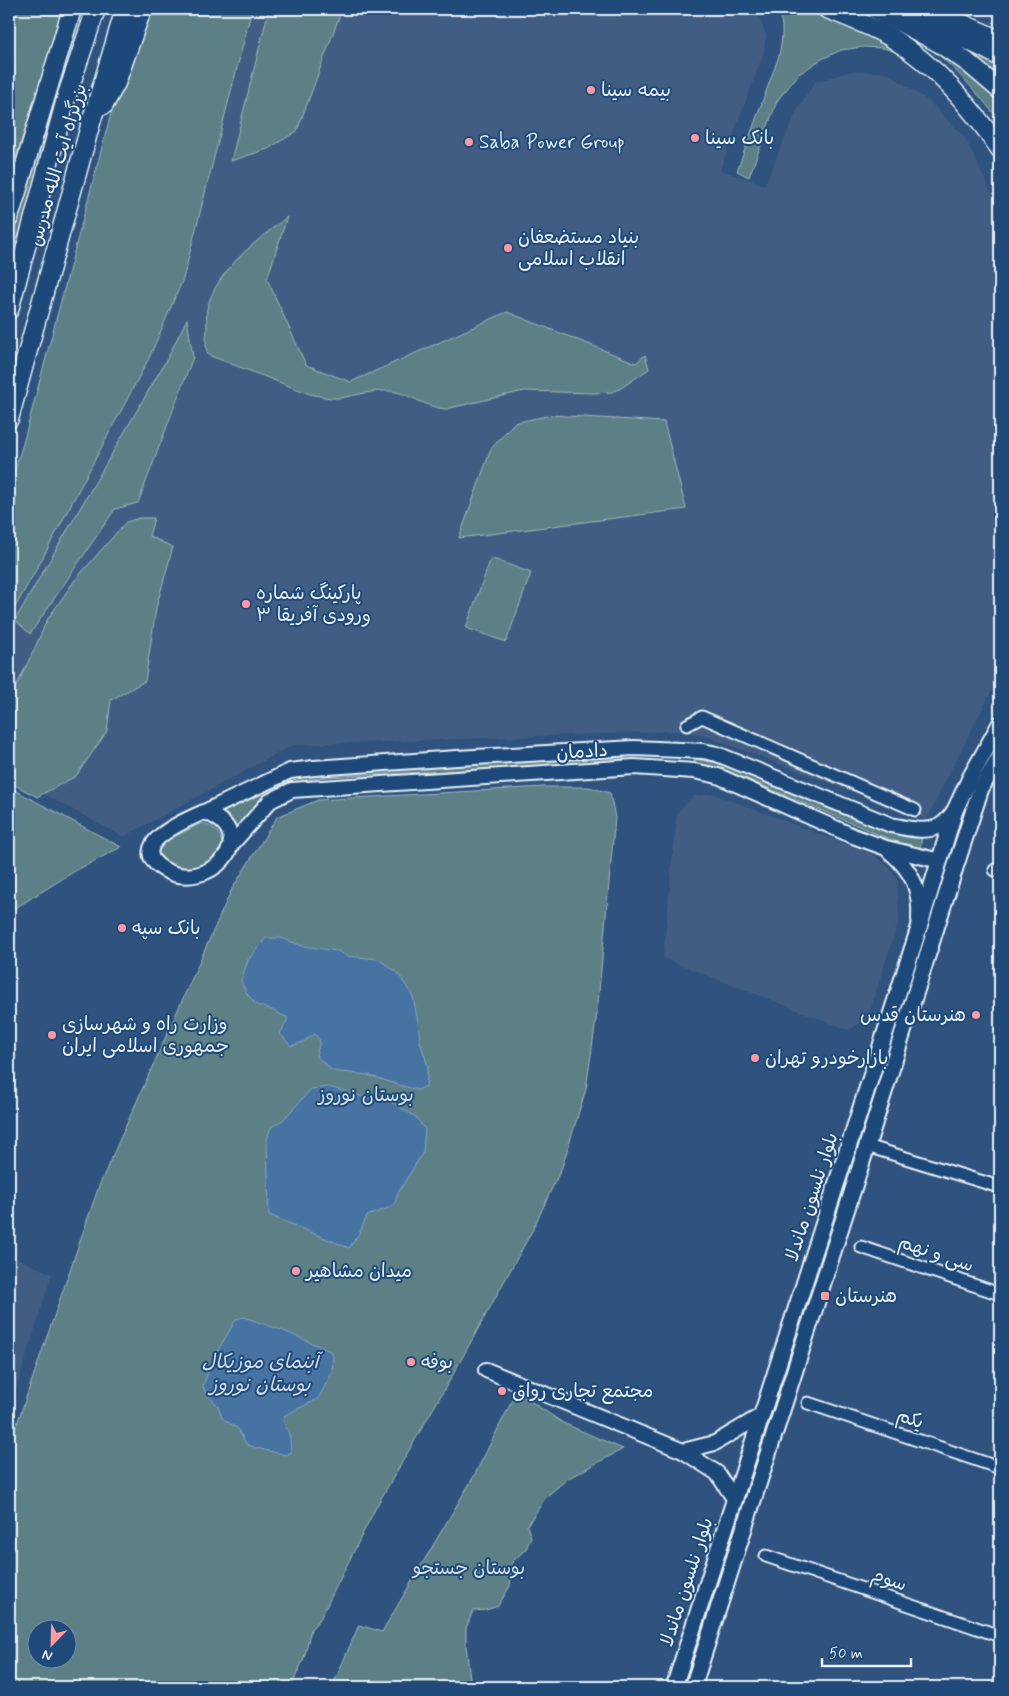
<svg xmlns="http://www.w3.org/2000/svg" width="1009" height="1696" font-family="Mynerve,'Playpen Sans Arabic',sans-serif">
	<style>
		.built { fill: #425d83 }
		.green { fill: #5c8085; stroke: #a2b8be; fill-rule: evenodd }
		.water { fill: #4773a2; stroke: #87a5c4 }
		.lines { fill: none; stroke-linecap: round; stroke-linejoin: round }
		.minor-casing { stroke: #e8f1f8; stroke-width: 15 }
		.tertiary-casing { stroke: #e8f1f8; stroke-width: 18 }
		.secondary-casing { stroke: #e8f1f8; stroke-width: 19 }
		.trunk-casing { stroke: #e8f1f8; stroke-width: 21 }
		.minor { stroke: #1f4a7a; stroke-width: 11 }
		.tertiary { stroke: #1f4a7a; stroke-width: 14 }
		.secondary { stroke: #1f4a7a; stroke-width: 15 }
		.trunk { stroke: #1f4a7a; stroke-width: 18 }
		.poi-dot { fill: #ff9aa2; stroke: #1f4a7a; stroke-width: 2 }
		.labels { text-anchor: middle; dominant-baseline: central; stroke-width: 4; stroke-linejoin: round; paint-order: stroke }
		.poi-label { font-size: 19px; fill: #e8f1f8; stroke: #1f4a7a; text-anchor: start }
		.street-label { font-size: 19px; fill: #e8f1f8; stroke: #1f4a7a }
		.park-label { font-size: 19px; fill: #d3e0e7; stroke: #1f4a7a }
		.water-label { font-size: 20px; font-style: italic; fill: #d0deeb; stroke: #1f4a7a }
	</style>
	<rect width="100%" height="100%" fill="#2f537e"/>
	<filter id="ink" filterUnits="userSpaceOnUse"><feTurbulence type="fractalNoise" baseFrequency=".02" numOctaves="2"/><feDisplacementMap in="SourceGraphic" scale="10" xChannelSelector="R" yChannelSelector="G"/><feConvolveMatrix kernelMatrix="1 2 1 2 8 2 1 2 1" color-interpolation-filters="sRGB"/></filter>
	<g filter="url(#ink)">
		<g class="built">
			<path d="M201,9H754L758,14L766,35L763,55L720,170L765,185L796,112L815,82L852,71L888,73L930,102L965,138L1000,211V675L947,777L927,820L719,741L703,735L679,731L293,745L123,837L9,775V554Z"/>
			<path d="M714,794L872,854L888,866L897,880L899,920L867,1019L849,1030L663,958L677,813L694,796Z"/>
			<path d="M9,1255L52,1274L9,1411Z"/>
		</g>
		<g class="green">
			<path d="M11,9H64L12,169C14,116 18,62 11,9Z"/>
			<path d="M75,9H86L45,145L9,278V235Z"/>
			<path d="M151,9H252L183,279L149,358L42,559L9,618V489L24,440L110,117L139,36Z"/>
			<path d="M269,9H342L297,131L268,149L231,161Z"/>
			<path d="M777,9H806L852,26L904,54L883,48L863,47L841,50L820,60L799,74L777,101L749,177L737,171L779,56C782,40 785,24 777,9Z"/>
			<path d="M925,42L1000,97V122C978,92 952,66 925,42Z"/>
			<path d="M978,51L1000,66V79L971,53Z"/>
			<path d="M287,217L267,279L306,365L351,382L507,312L636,363L645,355L649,369L621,388L612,392L593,393L524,391L446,409C426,408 409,393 391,391C373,390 357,395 340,398C330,399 320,396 310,394L208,355C205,347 206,338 207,328C207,322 206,315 207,309C216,270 258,240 287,217Z"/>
			<path d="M187,319L193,357L138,503L115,509L30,634L15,620L167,359Z"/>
			<path d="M551,415L664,422L686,509L459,538L491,449L514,423Z"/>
			<path d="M139,518H154L149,536L173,547L156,608L145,681L111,700L107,731L76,776L37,797L9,782V701L34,650L47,620L75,580L126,522Z"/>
			<path d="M491,558L531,573L506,642L466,628Z"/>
			<path d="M625,755L624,759L566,765L326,777C279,783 261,791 237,833L232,820L222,813L287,779L310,774Z"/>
			<path d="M694,759L729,765L880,829L922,835L920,850L901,844L728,771L695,763Z"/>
			<path d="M9,787L121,847L75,871L9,912Z"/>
			<path d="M544,787H589L610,793L615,818L597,1013L586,1089L562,1167L532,1231L451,1378L376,1507L320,1619L311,1629L304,1658L291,1687H9V1447L99,1186L232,889L277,817L318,800ZM38,1628H68V1658H38Z"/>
			<path d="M202,823C216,828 220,832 223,846L215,857L204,866L187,871L161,861L156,854L159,844Z"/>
			<path d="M518,1393L563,1423L623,1449L567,1479L546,1497L527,1526L531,1537L526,1549L512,1562L510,1586L498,1606L486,1610L473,1611L466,1628V1645L471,1687H332L359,1625L382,1632L474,1476L511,1403Z"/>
		</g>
		<g class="water">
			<path d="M266,938H281L303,946L338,951L347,956L378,959L398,973L413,997L418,1022L420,1041L428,1067L426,1086L418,1090L399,1085L368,1075L333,1071L316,1056L320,1041L315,1034L303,1042L291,1046L280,1034L288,1018L272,1010L257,1005L247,994L241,981L248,960Z"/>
			<path d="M329,1087L360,1096L393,1103L416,1117L425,1130L423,1152L398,1193L395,1203L386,1209L367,1216L360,1232L349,1248L269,1215L267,1139L271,1127L283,1120L311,1089Z"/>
			<path d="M244,1317L284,1331L330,1351L333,1356L332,1373L318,1399L285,1415L283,1420L290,1437L291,1453L285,1455C272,1451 259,1450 246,1444L238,1429L222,1418L218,1406L205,1392L203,1386L212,1361L236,1319Z"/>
		</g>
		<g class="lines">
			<defs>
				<g id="minor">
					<path d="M687,725L702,717L915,810"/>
					<path d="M995,870L1000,871"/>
					<path d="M867,1146L996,1186"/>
					<path d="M861,1247L1000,1294"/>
					<path d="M808,1403L1000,1468"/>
					<path d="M766,1556L1000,1636"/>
				</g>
				<g id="tertiary">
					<path d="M204,812L290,771L314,768L457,758L634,748L703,751L717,754L891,825C906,828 927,834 941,825C947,821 951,815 955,810"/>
					<path d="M204,812C266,834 207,896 163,869C124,845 186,820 204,812Z"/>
					<path d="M231,845L270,801L292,790L634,767L694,771L718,776L853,836L886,848L940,861"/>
					<path d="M888,850C912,870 921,889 919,920"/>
					<path d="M486,1370L683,1451L717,1473L735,1500"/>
					<path d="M683,1451L715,1443L762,1415"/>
				</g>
				<g id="secondary">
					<path d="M674,1687L918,931L955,810L970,778L1000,724"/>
					<path d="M693,1687L867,1146L955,868L981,788L1000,757"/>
				</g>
				<g id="trunk">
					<path d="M827,9C848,17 871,26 890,37C936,65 970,106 1000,149"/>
					<path d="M875,9L939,43L967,62L1000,90"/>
					<path d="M929,9L1000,40"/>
					<path d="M911,18C942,29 972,41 1000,57"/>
					<path d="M104,105L116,83L139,18L144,9"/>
					<path d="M9,218L72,9"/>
					<path d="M9,310L67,95L96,9"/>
					<path d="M9,419L90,126L125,9"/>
				</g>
			</defs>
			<use href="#minor" class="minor-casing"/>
			<use href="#tertiary" class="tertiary-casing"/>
			<use href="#secondary" class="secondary-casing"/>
			<use href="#trunk" class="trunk-casing"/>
			<use href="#minor" class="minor"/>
			<use href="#tertiary" class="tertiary"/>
			<use href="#secondary" class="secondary"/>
			<use href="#trunk" class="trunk"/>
		</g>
	</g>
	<g class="poi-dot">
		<circle cx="591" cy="90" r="5"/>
		<circle cx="695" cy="138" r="5"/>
		<circle cx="469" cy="142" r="5"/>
		<circle cx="508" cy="248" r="5"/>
		<circle cx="246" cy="604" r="5"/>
		<circle cx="122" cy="928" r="5"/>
		<circle cx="976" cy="1015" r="5"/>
		<circle cx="52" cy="1035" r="5"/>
		<circle cx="755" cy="1058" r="5"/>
		<circle cx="296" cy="1271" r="5"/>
		<rect x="820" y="1291" width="10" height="10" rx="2.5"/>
		<circle cx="411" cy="1362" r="5"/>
		<circle cx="502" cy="1391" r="5"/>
	</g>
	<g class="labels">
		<g class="poi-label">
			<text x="601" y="90">بیمه سینا</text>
			<text x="705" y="138">بانک سینا</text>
			<text x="479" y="142">Saba Power Group</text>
			<text x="518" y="237">بنیاد مستضعفان<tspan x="518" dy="22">انقلاب اسلامی</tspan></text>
			<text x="256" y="593">پارکینگ شماره<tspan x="256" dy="22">۳ ورودی آفریقا</tspan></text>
			<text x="132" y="928">بانک سپه</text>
			<text x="966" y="1015" text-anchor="end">هنرستان قدس</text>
			<text x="62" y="1024">وزارت راه و شهرسازی<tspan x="62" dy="22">جمهوری اسلامی ایران</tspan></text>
			<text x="765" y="1058">بازارخودرو تهران</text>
			<text x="306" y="1271">میدان مشاهیر</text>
			<text x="835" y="1296">هنرستان</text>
			<text x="421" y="1362">بوفه</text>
			<text x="512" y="1391">مجتمع تجاری رواق</text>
		</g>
		<g class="street-label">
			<text transform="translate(58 165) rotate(-74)">بزرگراه آیت الله مدرس</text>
			<text transform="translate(582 752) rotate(-4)">دادمان</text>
			<text transform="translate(812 1197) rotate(-72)">بلوار نلسون ماندلا</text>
			<text transform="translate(936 1254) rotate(19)">سی و نهم</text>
			<text transform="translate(910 1419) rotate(19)">یکم</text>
			<text transform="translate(889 1580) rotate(19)">سوم</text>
			<text transform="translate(687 1582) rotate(-72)">بلوار نلسون ماندلا</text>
		</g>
		<g class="park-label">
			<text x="366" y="1095">بوستان نوروز</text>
			<text x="469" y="1568">بوستان جستجو</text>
		</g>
		<g class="water-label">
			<text x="260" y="1362">آبنمای موزیکال<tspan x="260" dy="23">بوستان نوروز</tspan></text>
		</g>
	</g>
	<rect width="1009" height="1696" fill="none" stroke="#1f4a7a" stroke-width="30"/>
	<rect x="15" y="15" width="979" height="1666" fill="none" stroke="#e8f1f8" stroke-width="2" filter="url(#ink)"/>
	<g transform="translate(52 1644) rotate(203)"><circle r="24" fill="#1f4a7a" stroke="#6f8dac"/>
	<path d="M0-4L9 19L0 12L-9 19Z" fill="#ff9aa2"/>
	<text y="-8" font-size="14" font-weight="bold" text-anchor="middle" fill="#e8f1f8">N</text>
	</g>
	<path d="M822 1658v8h89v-8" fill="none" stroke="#e8f1f8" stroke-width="2.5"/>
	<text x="829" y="1658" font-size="15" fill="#e8f1f8" stroke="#1f4a7a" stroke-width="4" paint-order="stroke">50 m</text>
</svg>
